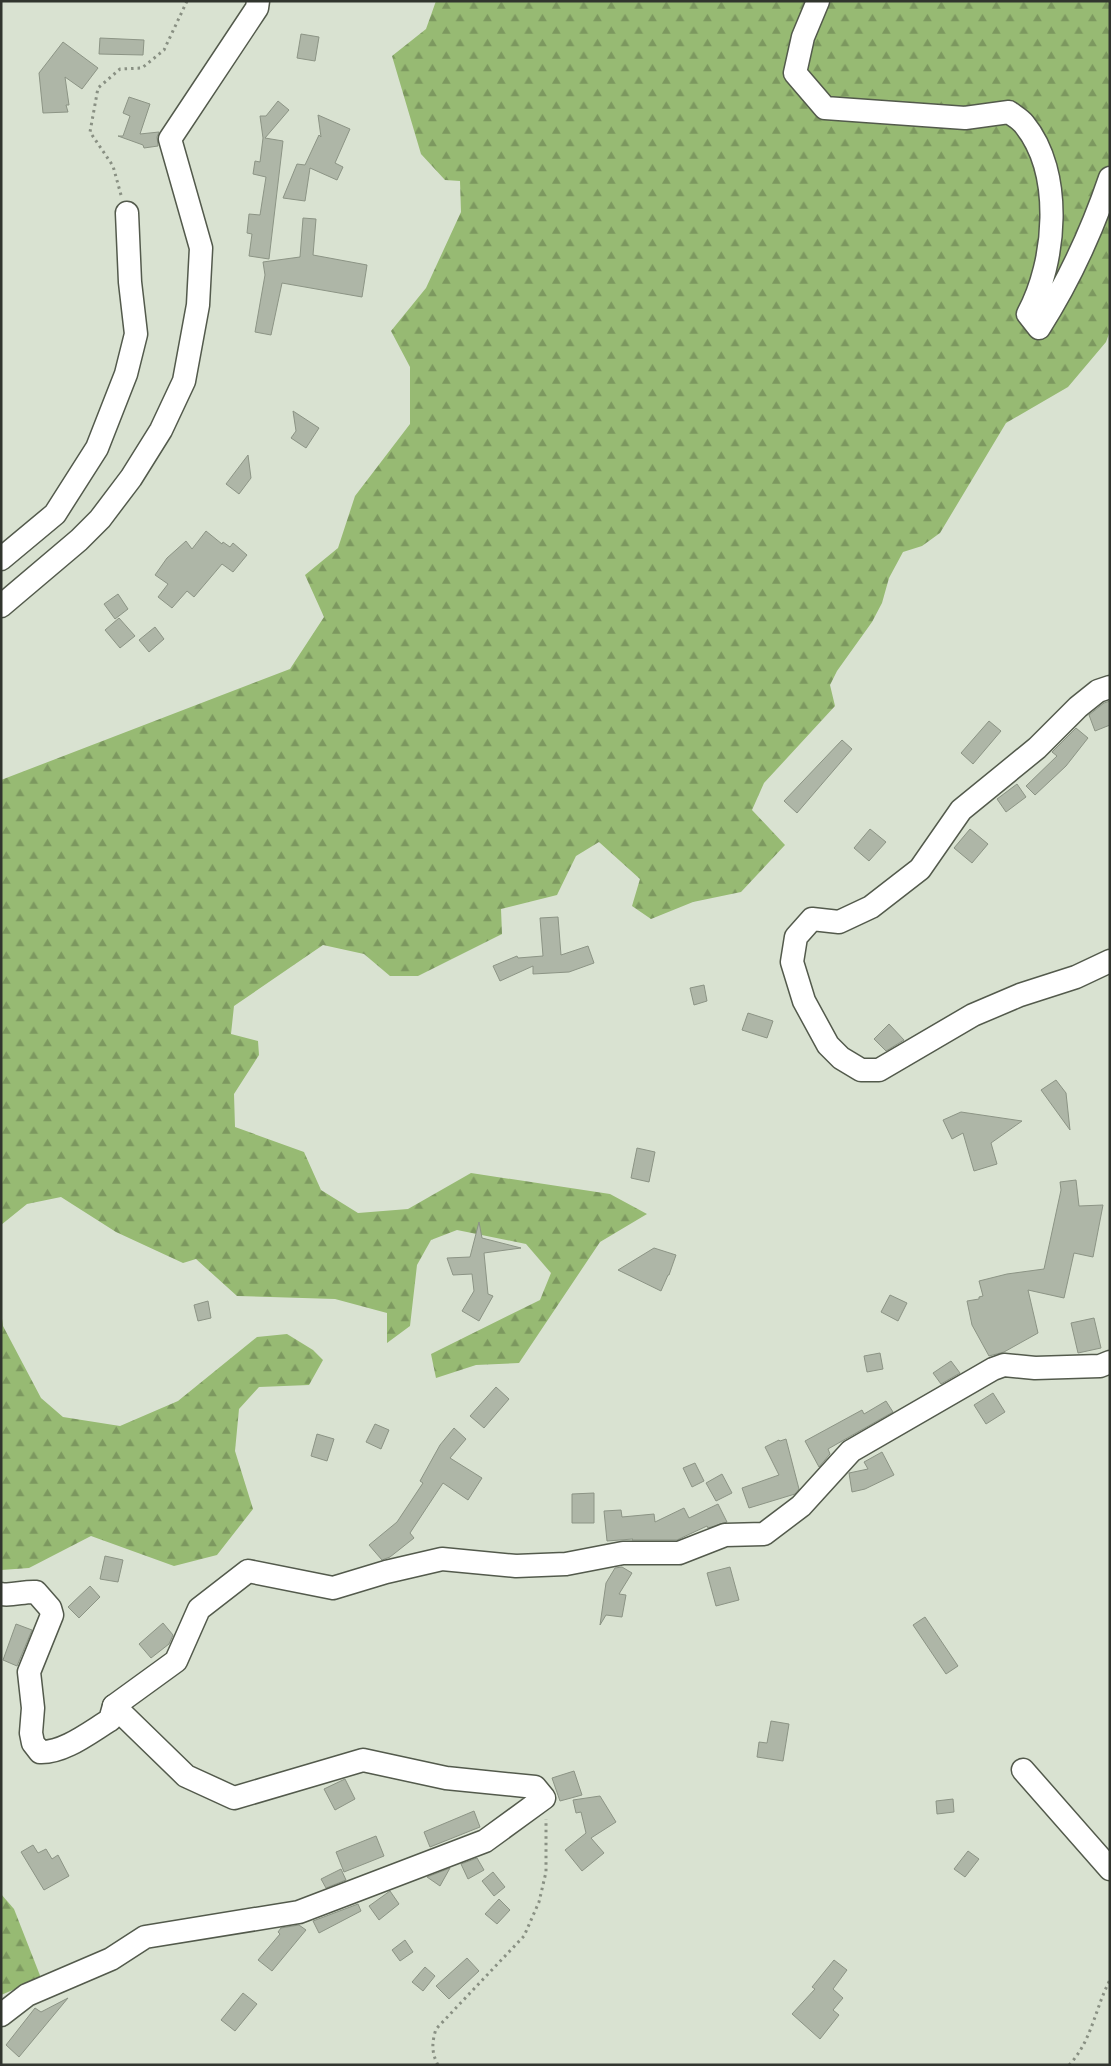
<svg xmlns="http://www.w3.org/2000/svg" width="1111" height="2066" font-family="Overpass,sans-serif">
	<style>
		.forest { fill: url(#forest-firs) }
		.building { fill: #aeb6a7; stroke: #8c9485 }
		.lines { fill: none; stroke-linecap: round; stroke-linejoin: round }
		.minor-casing { stroke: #535a4c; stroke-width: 25 }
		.path { stroke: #899083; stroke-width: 3; stroke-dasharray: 2.5 4; stroke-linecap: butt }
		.minor { stroke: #fff; stroke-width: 22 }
	</style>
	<defs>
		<pattern id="forest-firs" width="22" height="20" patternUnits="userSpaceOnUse" patternTransform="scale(1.25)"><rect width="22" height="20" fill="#97ba73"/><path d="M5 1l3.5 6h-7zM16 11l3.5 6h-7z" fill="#7c985f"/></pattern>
	</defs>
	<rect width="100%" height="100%" fill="#d9e2d1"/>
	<g class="forest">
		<path d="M436,1H1110V331L1106,342L1068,387L1006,423L940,533L922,546L903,552L889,578L882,603L872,622L837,671L830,685L835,706L764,783L752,810L785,845L741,892L693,902L651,919L632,906L640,879L599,842L576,856L557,895L501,909L502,934L418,976H390L364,954L323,945L234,1006L231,1034L258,1041L259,1055L234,1094L235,1127L304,1152L321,1190L358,1213L408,1209L471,1173L610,1194L647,1214L600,1242L519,1363L476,1365L436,1378L431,1354L540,1300L551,1273L526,1244L457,1230L431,1240L417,1265L410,1326L387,1343V1313L335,1299L237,1296L196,1259L183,1263L116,1232L61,1197L27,1204L1,1225V780L290,669L324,617L305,575L338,548L355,496L410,424V367L391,331L426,288L461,212L460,181L445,180L421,154L392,56L426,29Z"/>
		<path d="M1,1311L3,1326L41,1398L63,1417L120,1426L178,1401L257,1337L287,1334L313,1350L323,1360L309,1385L259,1387L239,1409L235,1451L253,1509L217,1555L174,1566L91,1536L29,1568L1,1570Z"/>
		<path d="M1,1894L14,1909L41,1978L1,1995Z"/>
	</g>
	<g class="building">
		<path d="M301,34L319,37L315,61L297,58Z"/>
		<path d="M100,38L144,40L143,55L99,54Z"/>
		<path d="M63,42L98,68L82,89L65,77L69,105H66L68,112L43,113L39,73Z"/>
		<path d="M129,97L150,104L140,134L159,132L157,137L158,146L144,148L143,145L118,136H123L130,116L123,113Z"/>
		<path d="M278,101L289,110L265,138L283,141L269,259L249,256L252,234L247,233L249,214L260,215L266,177L253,174L255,161L260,162L263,138L260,116H266Z"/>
		<path d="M318,115L350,129L335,163L343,167L337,180L310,168L305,201L283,198L297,164L305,165L319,135L321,137Z"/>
		<path d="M303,218L316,219L313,255L367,265L362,297L282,283L271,335L255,332L265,275L263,262L300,257Z"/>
		<path d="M293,411L319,428L306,448L291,438L296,431Z"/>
		<path d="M248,455L251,478L239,494L226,484Z"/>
		<path d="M206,531L222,544L223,542L230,547L233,543L247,555L233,572L222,564L194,597L187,591L172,608L158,597L168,584L155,575L167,558L186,541L192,549Z"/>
		<path d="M118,594L128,609L115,619L104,604Z"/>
		<path d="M119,618L135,636L120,648L105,630Z"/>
		<path d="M155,627L164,639L149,652L139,640Z"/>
		<path d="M1110,701V725L1095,731L1089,715L1104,703Z"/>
		<path d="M989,721L1001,731L973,764L961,753Z"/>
		<path d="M1076,728L1088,738L1066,766L1035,795L1026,786L1057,756L1052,752Z"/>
		<path d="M842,740L852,749L797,813L784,801Z"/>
		<path d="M1017,784L1026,797L1006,812L997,799Z"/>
		<path d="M870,829L886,842L869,861L854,848Z"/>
		<path d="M970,829L988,844L972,863L954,848Z"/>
		<path d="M558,917L561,955L588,946L594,963L569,972L533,974V966L500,981L493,966L517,956L518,958L543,956L540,918Z"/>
		<path d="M704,985L707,1001L694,1005L690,988Z"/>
		<path d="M748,1013L773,1021L767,1038L742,1030Z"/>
		<path d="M889,1024L904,1040L886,1051L874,1039Z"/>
		<path d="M1056,1080L1066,1093L1070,1130L1041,1090Z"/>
		<path d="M961,1112L1022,1121L991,1143L997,1164L974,1171L963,1133L952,1139L943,1120Z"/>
		<path d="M637,1148L655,1152L649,1182L631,1178Z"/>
		<path d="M1076,1180L1079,1206L1103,1205L1093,1257L1074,1253L1064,1298L1028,1290L1038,1333L1004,1352L989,1356L972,1325L967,1301L979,1299V1297L983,1296L979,1281L1007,1274L1044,1269L1061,1190L1060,1182Z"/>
		<path d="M479,1222L482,1238L521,1248L484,1253L488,1294L493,1296L479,1321L462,1311L474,1291L472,1274L453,1275L447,1258L470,1257Z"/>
		<path d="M654,1248L676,1255L669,1275H668L661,1291L618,1270Z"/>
		<path d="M890,1295L907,1303L898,1321L881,1312Z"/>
		<path d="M208,1301L211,1318L198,1321L194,1305Z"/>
		<path d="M1094,1318L1101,1348L1078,1353L1071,1323Z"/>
		<path d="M880,1353L883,1369L867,1372L864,1356Z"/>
		<path d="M951,1361L960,1373L941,1384L933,1373Z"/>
		<path d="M496,1387L509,1399L484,1428L470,1416Z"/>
		<path d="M993,1393L1005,1412L986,1424L974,1405Z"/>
		<path d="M886,1401L893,1412L828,1449L830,1454L819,1467L805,1441L862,1410L864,1414Z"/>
		<path d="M375,1424L389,1430L381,1449L366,1442Z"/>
		<path d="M454,1428L466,1439L450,1458L482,1478L468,1500L443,1483L410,1533L414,1538L390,1557L382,1560L369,1545L397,1522L423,1483L420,1481L440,1445Z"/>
		<path d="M317,1434L334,1439L327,1461L311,1456Z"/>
		<path d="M786,1439L799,1489L795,1494L749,1508L742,1488L779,1475L765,1447L779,1440L780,1441Z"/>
		<path d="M882,1452L894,1475L865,1489L852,1492L849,1473L868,1469L864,1462Z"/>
		<path d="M695,1463L704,1481L692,1487L683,1468Z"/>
		<path d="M722,1474L732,1493L716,1501L706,1483Z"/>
		<path d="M594,1493V1523H572V1494Z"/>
		<path d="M718,1504L727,1522L708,1528L707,1526L677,1540H632L633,1539L607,1541L604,1511L621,1510L622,1517L654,1514L655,1522L684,1508L689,1518Z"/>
		<path d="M105,1556L123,1560L118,1582L100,1579Z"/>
		<path d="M622,1567L632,1573L619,1594L626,1595L622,1617L606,1615L600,1625L606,1583L615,1568Z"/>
		<path d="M730,1567L739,1600L716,1606L707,1573Z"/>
		<path d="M90,1586L100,1597L79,1618L68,1607Z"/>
		<path d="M925,1617L958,1666L946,1674L913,1625Z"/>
		<path d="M163,1623L173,1635L169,1644L151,1658L139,1644Z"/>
		<path d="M16,1624L32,1630L17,1666L3,1660Z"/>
		<path d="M771,1721L789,1724L783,1761L757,1757L759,1742L767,1743Z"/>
		<path d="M574,1771L582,1795L560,1801L552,1778Z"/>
		<path d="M345,1779L355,1799L335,1810L324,1789Z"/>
		<path d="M600,1796L616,1822L591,1838L604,1853L582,1871L565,1850L586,1833L581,1812L576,1813L573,1800Z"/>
		<path d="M953,1799L954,1812L937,1814L936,1801Z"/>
		<path d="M474,1811L480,1827L430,1847L424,1832Z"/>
		<path d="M376,1836L384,1856L344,1872L336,1852Z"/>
		<path d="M33,1845L38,1853L46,1849L52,1859L58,1855L69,1876L44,1890L21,1852Z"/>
		<path d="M968,1851L979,1859L965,1877L954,1869Z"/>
		<path d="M477,1858L484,1870L468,1879L461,1864Z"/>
		<path d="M450,1868L440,1886L427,1877Z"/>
		<path d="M341,1869L346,1880L326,1888L321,1879Z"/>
		<path d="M493,1872L505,1887L494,1896L482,1881Z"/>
		<path d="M390,1891L399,1904L379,1920L369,1906Z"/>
		<path d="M499,1899L510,1910L497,1924L485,1914Z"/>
		<path d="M358,1904L361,1911L319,1933L313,1921Z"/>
		<path d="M299,1925L306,1930L272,1971L258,1960L280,1934L278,1932L281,1928Z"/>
		<path d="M405,1940L413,1952L400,1961L392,1950Z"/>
		<path d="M467,1958L479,1971L449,1999L436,1986Z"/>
		<path d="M834,1960L847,1970L833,1989L843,1998L833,2010L839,2015L820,2039L792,2014L815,1989L812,1987Z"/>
		<path d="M425,1967L435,1976L423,1991L412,1982Z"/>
		<path d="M243,1993L257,2004L235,2031L221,2020Z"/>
		<path d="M68,1998L19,2057L6,2045L35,2008L41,2012Z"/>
	</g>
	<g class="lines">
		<defs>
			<g id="minor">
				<path d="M818,1L803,37L795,73L825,108L965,118L1009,112C1014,116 1020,119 1024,124C1064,173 1056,262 1028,314L1039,328C1069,281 1092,231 1110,178"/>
				<path d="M1,559L55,514L97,448L126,374L136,334L130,282L127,213"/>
				<path d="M1,606L79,540L100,519L131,478L161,430L184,381L198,305L201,248L170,139L257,8L258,1"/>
				<path d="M1110,687L1098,691L1078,707L1037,748L961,810L920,869L871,907L839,922L812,919L796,937L792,962L804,1001L828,1045L841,1058L861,1070H879L973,1015L1020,995L1076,977L1110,961"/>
				<path d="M1,1594C13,1596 24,1591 36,1592L50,1608L52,1615L29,1672L33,1708L31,1733L33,1743L40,1752C64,1753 90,1732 110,1720L114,1706"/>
				<path d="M1023,1770L1110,1869"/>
				<path d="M1,2015L27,1995L111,1959L145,1937L299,1912L485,1841L544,1798L535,1787L446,1778L363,1760L234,1798L186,1776L114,1706L176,1661L199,1609L248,1571L333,1588L386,1572L442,1559L516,1566L566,1564L623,1553H679L725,1535L764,1534L801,1506L851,1451L993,1369L1004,1365L1035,1368L1100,1366L1110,1362"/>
			</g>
		</defs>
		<use href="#minor" class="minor-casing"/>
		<g class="path">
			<path d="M121,195L113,166L90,132L98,88L120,69L142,68L164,50L187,1"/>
			<path d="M438,2065C431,2052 432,2042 436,2029L524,1936L539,1902L546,1872V1819"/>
			<path d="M1069,2065C1092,2041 1095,2008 1110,1980"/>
		</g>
		<use href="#minor" class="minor"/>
	</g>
	<rect width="1111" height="2066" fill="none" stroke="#31352e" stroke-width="5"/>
</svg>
